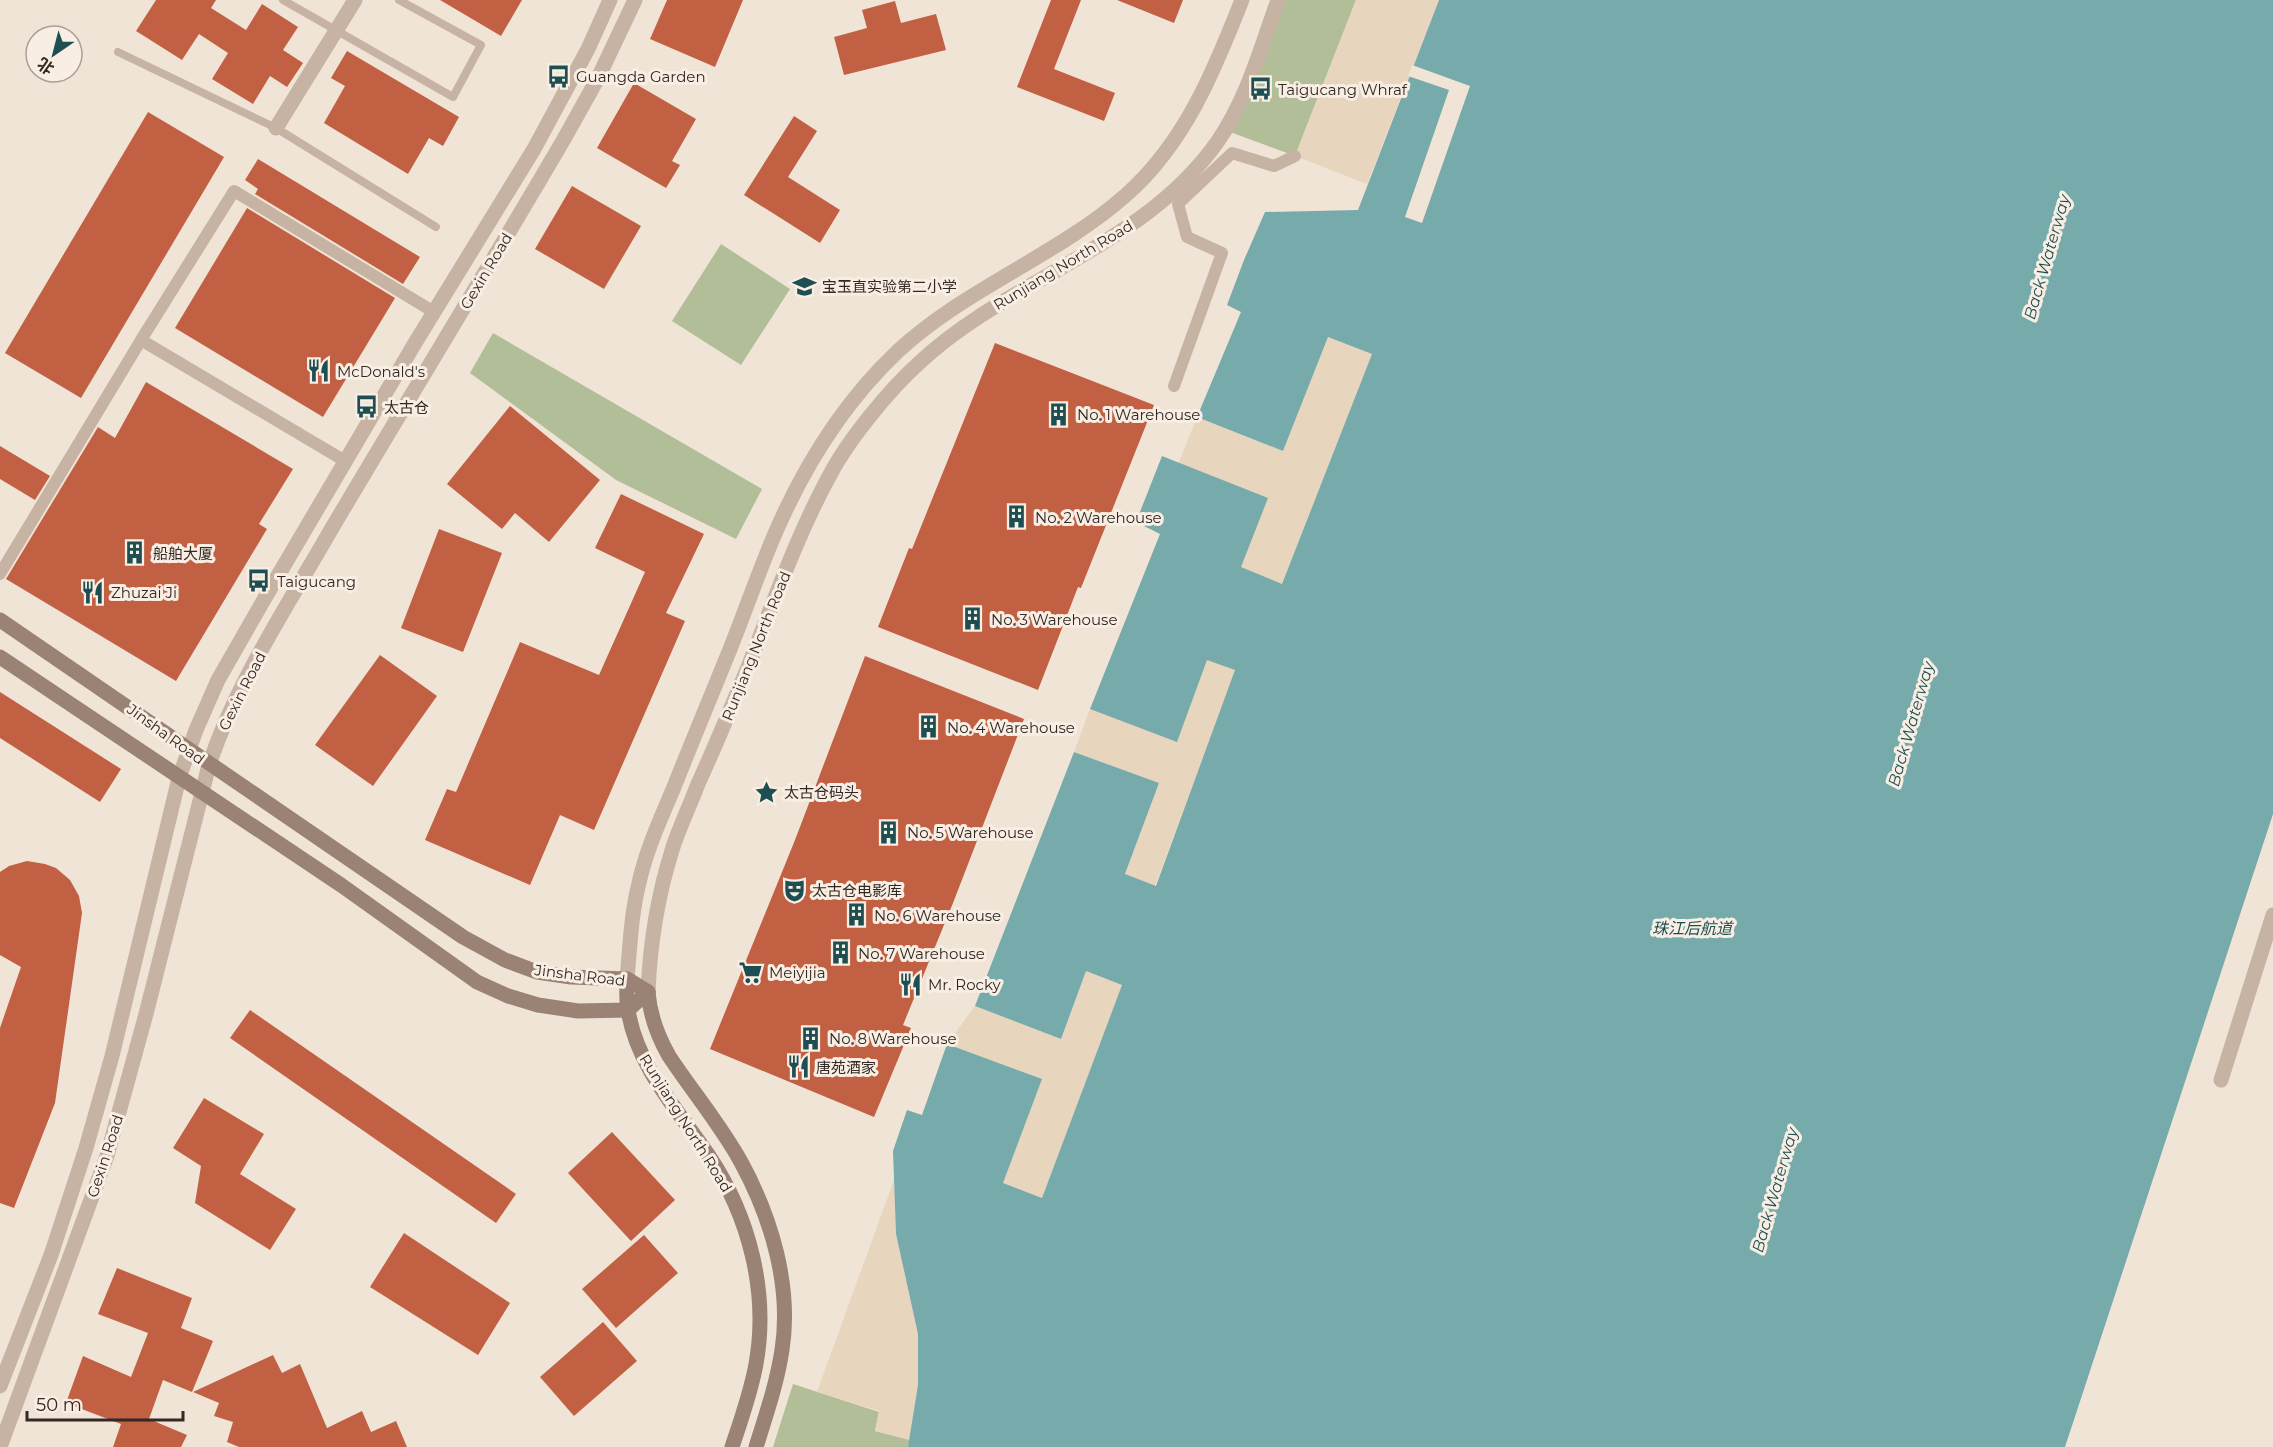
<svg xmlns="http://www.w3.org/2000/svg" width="2273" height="1447" font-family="Montserrat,'Noto Sans SC',sans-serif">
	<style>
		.green { fill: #b1be98 }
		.plaza { fill: #e7d5be }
		.water { fill: #77aaab }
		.pier { fill: #f0e4d7 }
		.building { fill: #c26043 }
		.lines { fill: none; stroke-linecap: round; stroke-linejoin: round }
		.service { stroke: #c7b3a4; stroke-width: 8 }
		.pedestrian { stroke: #c7b3a4; stroke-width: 12 }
		.minor { stroke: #c7b3a4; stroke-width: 15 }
		.tertiary { stroke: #c7b3a4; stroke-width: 15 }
		.secondary { stroke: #9a8275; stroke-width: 15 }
		.labels { text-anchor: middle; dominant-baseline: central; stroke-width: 6; stroke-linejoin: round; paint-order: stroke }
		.poi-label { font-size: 15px; fill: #322925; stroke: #f8eee3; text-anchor: start }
		.street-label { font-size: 15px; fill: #322925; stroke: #f8eee3 }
		.water-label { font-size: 16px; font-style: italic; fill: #1d4f52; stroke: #f8eee3 }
	</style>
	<rect width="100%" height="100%" fill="#f0e4d7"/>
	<g class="green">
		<path d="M1283,0H1356L1295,156L1230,132Z"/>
		<path d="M721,244L790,289L741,365L672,321Z"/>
		<path d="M493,333L762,489L736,539L616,480L470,373Z"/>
		<path d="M793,1384L879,1412L875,1431L910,1440L908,1447H773Z"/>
	</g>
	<g class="plaza">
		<path d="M1356,0H1439L1367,184L1295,156Z"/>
		<path d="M1328,337L1372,354L1282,584L1241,567L1179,462L1197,417L1283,451Z"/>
		<path d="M1207,659L1236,670L1155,886L1125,875L1159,783L1074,752L1090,709L1177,741Z"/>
		<path d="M1086,971L1122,985L1042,1198L1003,1183L1041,1079L947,1044L975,1006L1061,1039Z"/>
		<path d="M894,1180L896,1234L918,1334V1385L910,1440L875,1431L879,1411L817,1392Z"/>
	</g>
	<path class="water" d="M1439,0H2273V814L2065,1447H908L918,1385V1334L896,1234L893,1151L907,1110L922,1115L947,1044L1042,1079L1003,1183L1042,1198L1122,985L1086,971L1061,1039L975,1006L1074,752L1159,783L1125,874L1156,886L1235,670L1207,660L1177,742L1090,709L1160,534L1136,522L1162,456L1268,498L1241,567L1282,584L1372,354L1328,337L1283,451L1197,417L1241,312L1227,305L1244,260L1265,212L1358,210Z"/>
	<path class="pier" d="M1412,65L1470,86L1422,223L1405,217L1449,90L1408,76Z"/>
	<g class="building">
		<path d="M156,0H216L211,8L246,30L262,4L298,27L283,50L303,63L287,87L270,76L253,104L212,79L228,53L199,34L182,60L136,31Z"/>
		<path d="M440,0H522L501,36Z"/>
		<path d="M667,0H743L715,67L650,39Z"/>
		<path d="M1051,0H1081L1054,69L1115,93L1104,121L1017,87Z"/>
		<path d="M1117,0H1183L1174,23Z"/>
		<path d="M895,1L901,23L936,14L946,50L844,75L834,37L867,28L862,10Z"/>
		<path d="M347,51L459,117L443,146L429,138L408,174L324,123L345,86L331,78Z"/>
		<path d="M634,83L696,119L672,161L680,165L666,188L597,148Z"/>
		<path d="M148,112L224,157L81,398L5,353Z"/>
		<path d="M794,116L817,131L788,177L840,210L820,243L744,195Z"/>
		<path d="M258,159L420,257L403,284L255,194L258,189L245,180Z"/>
		<path d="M572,186L641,226L604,289L535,249Z"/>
		<path d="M247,208L395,298L323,417L175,328Z"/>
		<path d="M995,343L1154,405L1081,588L1078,587L1038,690L878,627L909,548L912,549Z"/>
		<path d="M146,382L293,469L259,524L267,529L176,681L6,579L98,427L115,438Z"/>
		<path d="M510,406L600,480L549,542L515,513L502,529L447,484Z"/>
		<path d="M0,446L50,476L35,500L0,479Z"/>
		<path d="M621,494L704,534L666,613L685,621L594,830L560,815L530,885L425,840L447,789L456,792L520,642L599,675L645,572L595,548Z"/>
		<path d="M439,529L502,553L463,652L401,628Z"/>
		<path d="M380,655L437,696L373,786L315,745Z"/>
		<path d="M865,656L1024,719L953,903L903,1025L911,1028L874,1117L710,1049L795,840Z"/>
		<path d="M0,692L121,769L100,802L0,738Z"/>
		<path d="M27,861L45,864L56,868L70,880L79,896L82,913L55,1103L14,1208L0,1203V1028L21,967L0,955V872L9,866Z"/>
		<path d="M250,1010L516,1194L496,1223L230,1038Z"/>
		<path d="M204,1098L264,1134L240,1174L296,1209L270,1250L195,1203L201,1166L173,1148Z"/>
		<path d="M612,1132L675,1200L631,1241L568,1173Z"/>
		<path d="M404,1233L510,1303L478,1355L370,1287Z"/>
		<path d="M644,1235L678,1273L616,1328L582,1289Z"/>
		<path d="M117,1268L192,1298L181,1328L213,1341L192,1392L163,1380L149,1419L187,1435L181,1447H113L121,1424L66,1403L83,1356L131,1377L148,1333L98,1314Z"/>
		<path d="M603,1322L637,1361L574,1416L540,1377Z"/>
		<path d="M273,1355L282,1373L300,1364L327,1428L362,1411L371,1432L396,1421L407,1447H239L227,1442L233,1422L214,1416L219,1403L193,1392Z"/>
	</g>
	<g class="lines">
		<g class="service">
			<path d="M283,0L453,97L481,45L399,0"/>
			<path d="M118,52L276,128L436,227"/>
		</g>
		<g class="pedestrian">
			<path d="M141,340L234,191L434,312"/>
			<path d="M1174,386L1222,253L1187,237L1178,204L1232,153L1274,166L1295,156"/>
			<path d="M0,574L141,340L345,461"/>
		</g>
		<g class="minor">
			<path d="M276,128L355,0"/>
			<path d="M2221,1080L2273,915"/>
		</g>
		<g class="tertiary">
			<path d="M627,979C630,947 631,914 639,883C646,850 661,818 674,787C691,744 709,701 726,659C744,616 758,572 777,529C806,463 845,401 898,351C966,288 1057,256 1126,195C1185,143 1214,71 1242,0"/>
			<path d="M648,992C650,943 658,894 673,847C680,826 690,805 698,784C714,749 729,713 744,677C771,610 796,536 831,473C849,439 890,389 919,363C1010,278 1144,247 1218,141C1247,99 1261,47 1278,0"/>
			<path d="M0,1386L51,1255L86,1148L112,1056L179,778L196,730L218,680L266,596L415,343L534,149L588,49L610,0"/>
			<path d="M0,1447L107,1156L146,1014L209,765C237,681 288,605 332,528C409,398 488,269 564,139L598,78L635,0"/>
		</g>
		<g class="secondary">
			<path d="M0,620L463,937L505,960L537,972L571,977L627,979L648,992"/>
			<path d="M0,657L341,885L477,982L508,996L538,1005L578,1011L628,1010L648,992"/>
			<path d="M627,979C627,989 626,1000 628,1010C637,1067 678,1110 709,1156C749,1216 769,1292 756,1364C751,1392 741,1420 732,1447"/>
			<path d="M648,992C650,1016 657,1035 669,1056C692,1091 720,1124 741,1162C771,1217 792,1286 782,1350C777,1383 766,1415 756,1447"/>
		</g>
	</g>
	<defs>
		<symbol id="bus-bare" viewBox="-9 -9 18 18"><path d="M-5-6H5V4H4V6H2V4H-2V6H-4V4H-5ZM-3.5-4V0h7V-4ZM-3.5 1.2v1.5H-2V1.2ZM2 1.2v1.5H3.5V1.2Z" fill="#1d4f52" stroke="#f8eee3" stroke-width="2.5" paint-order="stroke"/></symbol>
		<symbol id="school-bare" viewBox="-9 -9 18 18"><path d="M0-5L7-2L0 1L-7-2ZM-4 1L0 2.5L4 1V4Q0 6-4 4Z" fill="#1d4f52" stroke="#f8eee3" stroke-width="2.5" paint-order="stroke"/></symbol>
		<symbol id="restaurant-bare" viewBox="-9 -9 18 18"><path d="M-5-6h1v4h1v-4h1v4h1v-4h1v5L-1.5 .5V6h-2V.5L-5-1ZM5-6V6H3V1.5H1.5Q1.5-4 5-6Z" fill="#1d4f52" stroke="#f8eee3" stroke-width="2.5" paint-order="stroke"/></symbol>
		<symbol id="building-bare" viewBox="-9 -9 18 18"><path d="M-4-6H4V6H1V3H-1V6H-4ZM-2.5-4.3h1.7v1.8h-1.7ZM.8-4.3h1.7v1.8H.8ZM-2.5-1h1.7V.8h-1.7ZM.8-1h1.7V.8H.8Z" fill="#1d4f52" stroke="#f8eee3" stroke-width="2.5" paint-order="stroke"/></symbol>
		<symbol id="sight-bare" viewBox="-9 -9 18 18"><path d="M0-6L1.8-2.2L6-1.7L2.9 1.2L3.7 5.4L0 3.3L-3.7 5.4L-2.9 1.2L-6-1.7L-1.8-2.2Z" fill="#1d4f52" stroke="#f8eee3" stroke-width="2.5" paint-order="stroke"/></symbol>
		<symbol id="theatre-bare" viewBox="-9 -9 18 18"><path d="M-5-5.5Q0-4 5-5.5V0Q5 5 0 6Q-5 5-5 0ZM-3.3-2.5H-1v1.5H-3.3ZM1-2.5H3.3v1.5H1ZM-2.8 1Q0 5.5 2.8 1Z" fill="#1d4f52" stroke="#f8eee3" stroke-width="2.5" paint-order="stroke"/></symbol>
		<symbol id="supermarket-bare" viewBox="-9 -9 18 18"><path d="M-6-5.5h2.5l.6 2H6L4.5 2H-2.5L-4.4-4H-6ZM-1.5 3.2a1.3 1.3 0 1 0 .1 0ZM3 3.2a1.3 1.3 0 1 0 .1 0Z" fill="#1d4f52" stroke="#f8eee3" stroke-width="2.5" paint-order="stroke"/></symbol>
	</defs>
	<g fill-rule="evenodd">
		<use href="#bus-bare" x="542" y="60" width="33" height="33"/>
		<use href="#bus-bare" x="1244" y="72" width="33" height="33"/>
		<use href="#school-bare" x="788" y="270" width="33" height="33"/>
		<use href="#restaurant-bare" x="302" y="354" width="33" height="33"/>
		<use href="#bus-bare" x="350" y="390" width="33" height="33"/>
		<use href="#building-bare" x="1042" y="398" width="33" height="33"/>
		<use href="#building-bare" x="1000" y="500" width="33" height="33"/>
		<use href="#building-bare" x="118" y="536" width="33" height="33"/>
		<use href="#bus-bare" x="242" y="564" width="33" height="33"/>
		<use href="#restaurant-bare" x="76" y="576" width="33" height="33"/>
		<use href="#building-bare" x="956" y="602" width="33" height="33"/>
		<use href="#building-bare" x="912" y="710" width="33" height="33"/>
		<use href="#sight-bare" x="750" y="776" width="33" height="33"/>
		<use href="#building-bare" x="872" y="816" width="33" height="33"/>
		<use href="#theatre-bare" x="778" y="874" width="33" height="33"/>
		<use href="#building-bare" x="840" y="898" width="33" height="33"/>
		<use href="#building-bare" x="824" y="936" width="33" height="33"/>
		<use href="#supermarket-bare" x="734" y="956" width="33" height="33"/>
		<use href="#restaurant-bare" x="894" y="968" width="33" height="33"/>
		<use href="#building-bare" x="794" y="1022" width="33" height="33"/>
		<use href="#restaurant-bare" x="782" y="1050" width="33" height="33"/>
	</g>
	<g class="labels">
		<g class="poi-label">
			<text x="576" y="76">Guangda Garden</text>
			<text x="1278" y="89">Taigucang Whraf</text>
			<text x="822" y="286">宝玉直实验第二小学</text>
			<text x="337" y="371">McDonald's</text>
			<text x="384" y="407">太古仓</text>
			<text x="1077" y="414">No. 1 Warehouse</text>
			<text x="1035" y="517">No. 2 Warehouse</text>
			<text x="153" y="553">船舶大厦</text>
			<text x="277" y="581">Taigucang</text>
			<text x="111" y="592">Zhuzai Ji</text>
			<text x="991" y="619">No. 3 Warehouse</text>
			<text x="947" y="727">No. 4 Warehouse</text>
			<text x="784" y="792">太古仓码头</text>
			<text x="907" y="832">No. 5 Warehouse</text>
			<text x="812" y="890">太古仓电影库</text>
			<text x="874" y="915">No. 6 Warehouse</text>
			<text x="858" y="953">No. 7 Warehouse</text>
			<text x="769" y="972">Meiyijia</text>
			<text x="928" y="984">Mr. Rocky</text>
			<text x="829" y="1038">No. 8 Warehouse</text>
			<text x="816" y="1067">唐苑酒家</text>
		</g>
		<g class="street-label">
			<text transform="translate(1063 265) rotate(-31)">Runjiang North Road</text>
			<text transform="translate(486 271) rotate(-59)">Gexin Road</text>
			<text transform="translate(756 646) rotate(-68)">Runjiang North Road</text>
			<text transform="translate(242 691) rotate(-63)">Gexin Road</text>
			<text transform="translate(166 734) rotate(36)">Jinsha Road</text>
			<text transform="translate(580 975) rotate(7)">Jinsha Road</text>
			<text transform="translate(686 1123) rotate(58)">Runjiang North Road</text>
			<text transform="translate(105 1156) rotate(-72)">Gexin Road</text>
		</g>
		<g class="water-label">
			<text transform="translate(2047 257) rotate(-74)">Back Waterway</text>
			<text transform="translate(1911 724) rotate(-74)">Back Waterway</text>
			<text x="1692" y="928">珠江后航道</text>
			<text transform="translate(1775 1190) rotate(-74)">Back Waterway</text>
		</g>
	</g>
	<g transform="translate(54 54) rotate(215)"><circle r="28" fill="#f8eee3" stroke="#a99f97" stroke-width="1.5"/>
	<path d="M0-4.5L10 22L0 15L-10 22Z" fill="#1d4f52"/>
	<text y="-9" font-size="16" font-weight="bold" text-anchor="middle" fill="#322925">北</text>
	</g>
	<path d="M27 1411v9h156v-9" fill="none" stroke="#322925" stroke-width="3"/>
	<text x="36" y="1411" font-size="18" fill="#322925" stroke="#f8eee3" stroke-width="4.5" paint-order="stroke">50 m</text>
</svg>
